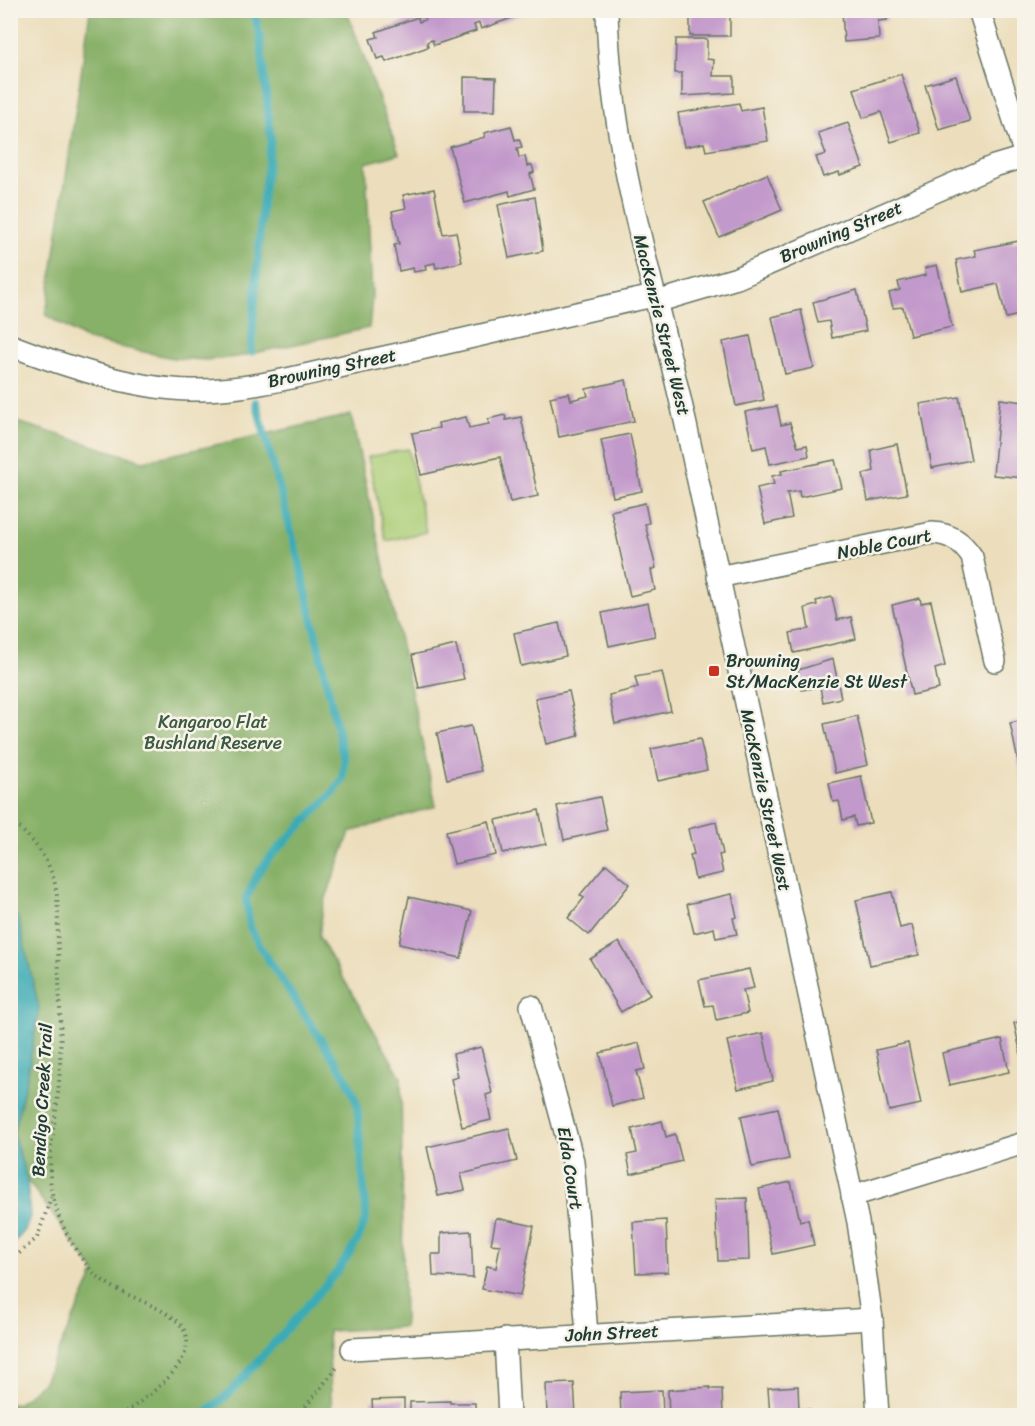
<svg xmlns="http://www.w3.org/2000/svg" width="1035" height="1426" font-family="Sriracha,sans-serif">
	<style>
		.green { fill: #aacd76; stroke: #648555; stroke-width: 1.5 }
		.forest { fill: #87b067; stroke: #53764e; stroke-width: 1.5 }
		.water { fill: #3aabb5; stroke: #2c7474; stroke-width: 1.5 }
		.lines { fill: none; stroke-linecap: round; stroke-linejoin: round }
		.stream { stroke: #3aabb5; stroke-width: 8 }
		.building { fill: #c299cb }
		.minor-casing { stroke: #677564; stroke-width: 24 }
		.path { stroke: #677564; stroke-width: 4; stroke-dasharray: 1.5 4.5; stroke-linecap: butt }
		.minor { stroke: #fff; stroke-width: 21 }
		.poi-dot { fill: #c8321e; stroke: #f7f3e8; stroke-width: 2 }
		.labels { text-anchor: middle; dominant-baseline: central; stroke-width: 5; stroke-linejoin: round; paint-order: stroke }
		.street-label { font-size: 18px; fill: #1f3d34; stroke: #f7f3e8 }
		.poi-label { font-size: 18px; fill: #1f3d34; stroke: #f7f3e8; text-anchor: start }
		.park-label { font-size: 18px; fill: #3b5a41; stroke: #f7f3e8 }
	</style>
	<rect width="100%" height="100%" fill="#f7f3e8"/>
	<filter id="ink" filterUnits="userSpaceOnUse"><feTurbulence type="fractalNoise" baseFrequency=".0167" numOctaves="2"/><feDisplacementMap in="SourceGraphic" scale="12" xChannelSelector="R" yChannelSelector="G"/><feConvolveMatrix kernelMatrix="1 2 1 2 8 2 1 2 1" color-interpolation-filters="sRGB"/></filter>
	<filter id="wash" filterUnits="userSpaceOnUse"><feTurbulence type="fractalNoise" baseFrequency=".008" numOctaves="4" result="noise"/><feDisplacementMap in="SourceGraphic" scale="24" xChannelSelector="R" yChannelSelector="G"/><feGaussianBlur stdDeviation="1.35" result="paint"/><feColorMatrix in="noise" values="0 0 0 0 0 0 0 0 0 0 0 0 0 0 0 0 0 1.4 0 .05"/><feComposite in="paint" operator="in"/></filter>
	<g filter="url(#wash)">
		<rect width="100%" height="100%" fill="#ecdebc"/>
		<path class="green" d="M408,449L426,532L386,541L368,457Z"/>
		<g class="forest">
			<path d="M90,11H347L399,154L366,163L372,297L369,328L237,357L205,360L173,358L87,340L46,315Z"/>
			<path d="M351,415L436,806L350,832L323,906L319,937L401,1077L404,1327L328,1331L332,1415H11V1404L19,1403L44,1381L95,1272L27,1180L13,1134L28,1072L18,918L11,909V420L143,461Z"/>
		</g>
		<path class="water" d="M10,909L18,918L39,1008L28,1072L13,1134L27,1180L30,1216L26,1229L11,1246Z"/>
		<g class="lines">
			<g class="stream">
				<path d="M251,352L262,204L271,140L260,36L253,10"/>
				<path d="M201,1416L229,1394L337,1272L358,1240L366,1217L357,1104L347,1079L260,947L250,927L246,899L257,875L270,857L333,793L343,778L344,759L300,565L256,402"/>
			</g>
		</g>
		<g id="blocks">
			<g class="building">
				<path d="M436,10H522L523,14L481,29L479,23L474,25L476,31L434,45L432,40L427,42L428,47L386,62L384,57L377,59L370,39L378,37L376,32L418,17L419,22L425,20L423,15Z"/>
				<rect x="690" y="10" width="40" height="26"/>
				<path d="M842,10H887V20L878,21L879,39L844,42Z"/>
				<path d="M676,39H707V59L714,60L713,76H734V93L682,96V73H675Z"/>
				<path d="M901,74L920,133L891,142L881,112L863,118L854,89Z"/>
				<path d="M956,76L970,121L939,130L925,85Z"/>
				<path d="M464,77L496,78L495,111H464Z"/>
				<path d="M739,103L741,111L762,107L768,141L706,151L704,143L684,147L678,113Z"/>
				<path d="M848,123L863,167L840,175L839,172L823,177L816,157L826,154L818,133Z"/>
				<path d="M511,126L515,140L519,139L522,147L517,148L519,158L525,156L527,166L532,165L534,172L530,174L534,189L510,196L509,191L465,203L450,147L485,137L484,133Z"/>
				<path d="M767,174L782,210L719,237L704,202Z"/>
				<path d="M434,189L443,234L456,232L462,262L436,268L435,263L425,265L426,270L414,272L413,268L399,271L394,245L399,244L392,211L406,208L403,195Z"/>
				<path d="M535,197L543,251L509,258L498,205Z"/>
				<path d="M1024,240V314L1006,318L998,284L962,292L956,260L976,256L974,250Z"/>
				<path d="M937,265L952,327L910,336L903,307L893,308L889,293L900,290L898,282L926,275L925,268Z"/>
				<path d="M857,290L866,331L832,338L829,321L818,323L813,302Z"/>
				<path d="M801,310L814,368L785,374L772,317Z"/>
				<path d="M750,336L764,400L736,406L723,342Z"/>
				<path d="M626,380L634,421L559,437L550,397L569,393L571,400L588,396L586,389Z"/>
				<path d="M959,397L971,460L932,468L920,404Z"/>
				<path d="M1000,399L1024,402V478L993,475Z"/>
				<path d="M777,406L781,425L790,423L798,447L807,445L809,456L770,464L766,446L753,449L745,412Z"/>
				<path d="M505,415L506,420L521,417L538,496L510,502L500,457L421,475L412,433L439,428L438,423L466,417L469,428L489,424L488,419Z"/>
				<path d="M630,434L642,491L613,497L601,440Z"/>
				<path d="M897,444L907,494L868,501L863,474L874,471L871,450Z"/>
				<path d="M835,460L842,488L800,497L799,491L787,493L792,518L765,524L757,488L774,484L772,476L782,474L781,471Z"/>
				<path d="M645,503L649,523L645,524L656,568L651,570L655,590L630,596L611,511Z"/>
				<path d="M832,597L837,620L851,617L856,639L794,653L790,633L809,629L805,608L817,605L816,601Z"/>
				<path d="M920,598L921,603L931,601L945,666L935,669L939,689L912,695L892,605Z"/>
				<path d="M648,603L655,636L609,646L602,613Z"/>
				<path d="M559,623L566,656L521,666L514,633Z"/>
				<path d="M456,645L464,679L419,688L412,655Z"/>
				<path d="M833,659L841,698L823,702L820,687L802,690L798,670Z"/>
				<path d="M662,672L671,711L615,724L609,695L638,688L635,677Z"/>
				<path d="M569,691L579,736L546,744L535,698Z"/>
				<path d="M857,716L868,765L835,773L824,724Z"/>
				<path d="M1024,720V785H1023L1010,723Z"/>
				<path d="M471,726L481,771L447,779L437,733Z"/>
				<path d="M700,739L707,770L658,781L651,749Z"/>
				<path d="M861,776L871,823L856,826L854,817L843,820L839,801L833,802L829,783Z"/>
				<path d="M600,797L607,830L564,840L557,806Z"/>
				<path d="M539,810L546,844L503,853L496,820Z"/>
				<path d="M489,821L496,855L454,864L446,831Z"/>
				<path d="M716,822L723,854L719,855L723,873L695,879L690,855L694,854L688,829Z"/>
				<path d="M606,864L630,884L589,935L568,918L584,898L580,895Z"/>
				<path d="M892,892L900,928L912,925L919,955L870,965L856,900Z"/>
				<path d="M732,894L737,917L733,918L737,934L716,938L714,928L694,933L687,904Z"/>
				<path d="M409,897L472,911L461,958L399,944Z"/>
				<path d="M619,942L650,995L621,1012L590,959Z"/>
				<path d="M749,969L754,988L743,990L748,1013L716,1020L713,1005L705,1006L699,980Z"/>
				<path d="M1024,1021V1059H1022L1014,1023Z"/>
				<path d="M763,1033L773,1081L738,1089L727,1041Z"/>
				<path d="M1002,1039L1009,1072L949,1085L942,1053Z"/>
				<path d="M639,1043L645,1069L636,1071L643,1098L612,1106L600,1053Z"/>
				<path d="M908,1043L921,1104L889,1111L876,1050Z"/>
				<path d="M481,1047L492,1093L486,1095L491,1120L462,1127L451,1079L458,1077L453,1054Z"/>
				<path d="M778,1108L789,1159L752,1167L741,1116Z"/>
				<path d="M662,1121L666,1137L675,1134L682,1161L631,1174L627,1155L637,1153L632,1129Z"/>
				<path d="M509,1128L517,1161L461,1174L465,1190L438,1196L427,1147Z"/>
				<path d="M791,1182L800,1221L808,1219L814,1245L773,1254L759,1189Z"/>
				<path d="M747,1198L749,1260L718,1261L715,1199Z"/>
				<path d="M496,1218L534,1226L520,1296L482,1289L487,1266L496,1268L500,1245L491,1244Z"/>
				<path d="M666,1220L668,1272L636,1273L633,1222Z"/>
				<path d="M471,1231L473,1278L433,1276L432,1254H441V1233Z"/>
				<path d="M574,1383L576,1416H547L546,1384Z"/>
				<path d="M798,1386L799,1410L810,1409L811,1416H770L768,1388Z"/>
				<path d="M710,1387V1389H722L723,1416H669L668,1390Z"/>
				<path d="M662,1390L663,1416H621L620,1392Z"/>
				<path d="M404,1399V1416H373L372,1400Z"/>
				<path d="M450,1401V1403H475V1416H410V1402Z"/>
			</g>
		</g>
	</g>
	<g filter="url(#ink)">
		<use href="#blocks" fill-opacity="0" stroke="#677564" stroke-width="1.5"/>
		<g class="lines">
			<defs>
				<g id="minor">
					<path d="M607,10C610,153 656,288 686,425C743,691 803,956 858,1222L872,1319L878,1416"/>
					<path d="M979,10L1024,152"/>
					<path d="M656,302L737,278L994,166L1024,157"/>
					<path d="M10,345C64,366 133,389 191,390C245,391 300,376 352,364C453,343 553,317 654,296"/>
					<path d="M718,577L932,533C951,534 962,542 972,557L995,661"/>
					<path d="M531,1006L573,1161L587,1334"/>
					<path d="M852,1196L1024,1143"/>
					<path d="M505,1339L509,1416"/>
					<path d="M352,1349L872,1319"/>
				</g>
			</defs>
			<use href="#minor" class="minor-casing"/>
			<g class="path">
				<path d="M10,820C29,835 45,853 53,877C60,898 57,923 58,944C59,994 63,1044 58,1094C55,1125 46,1162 52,1193C57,1220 77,1258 97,1276C117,1293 147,1301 169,1315C221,1348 147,1397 121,1416"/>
				<path d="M10,1261L37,1238L52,1195"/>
				<path d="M298,1416L339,1365"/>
			</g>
			<use href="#minor" class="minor"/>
		</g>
	</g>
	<rect class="poi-dot" x="708" y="665" width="12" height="12" rx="3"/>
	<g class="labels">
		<g class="street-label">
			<text transform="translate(841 232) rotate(-23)">Browning Street</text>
			<text transform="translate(662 325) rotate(76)">MacKenzie Street West</text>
			<text transform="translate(332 368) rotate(-12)">Browning Street</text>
			<text transform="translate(884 544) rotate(-11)">Noble Court</text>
			<text transform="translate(766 800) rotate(78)">MacKenzie Street West</text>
			<text transform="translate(42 1100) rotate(-87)">Bendigo Creek Trail</text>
			<text transform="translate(570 1168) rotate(81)">Elda Court</text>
			<text transform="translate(612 1333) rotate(-3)">John Street</text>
		</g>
		<g class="poi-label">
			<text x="726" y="661">Browning<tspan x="726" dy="21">St/MacKenzie St West</tspan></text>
		</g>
		<g class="park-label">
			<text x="213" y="722">Kangaroo Flat<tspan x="213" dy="21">Bushland Reserve</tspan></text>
		</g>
	</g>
	<rect width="1035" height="1426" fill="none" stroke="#f7f3e8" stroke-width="36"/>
</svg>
